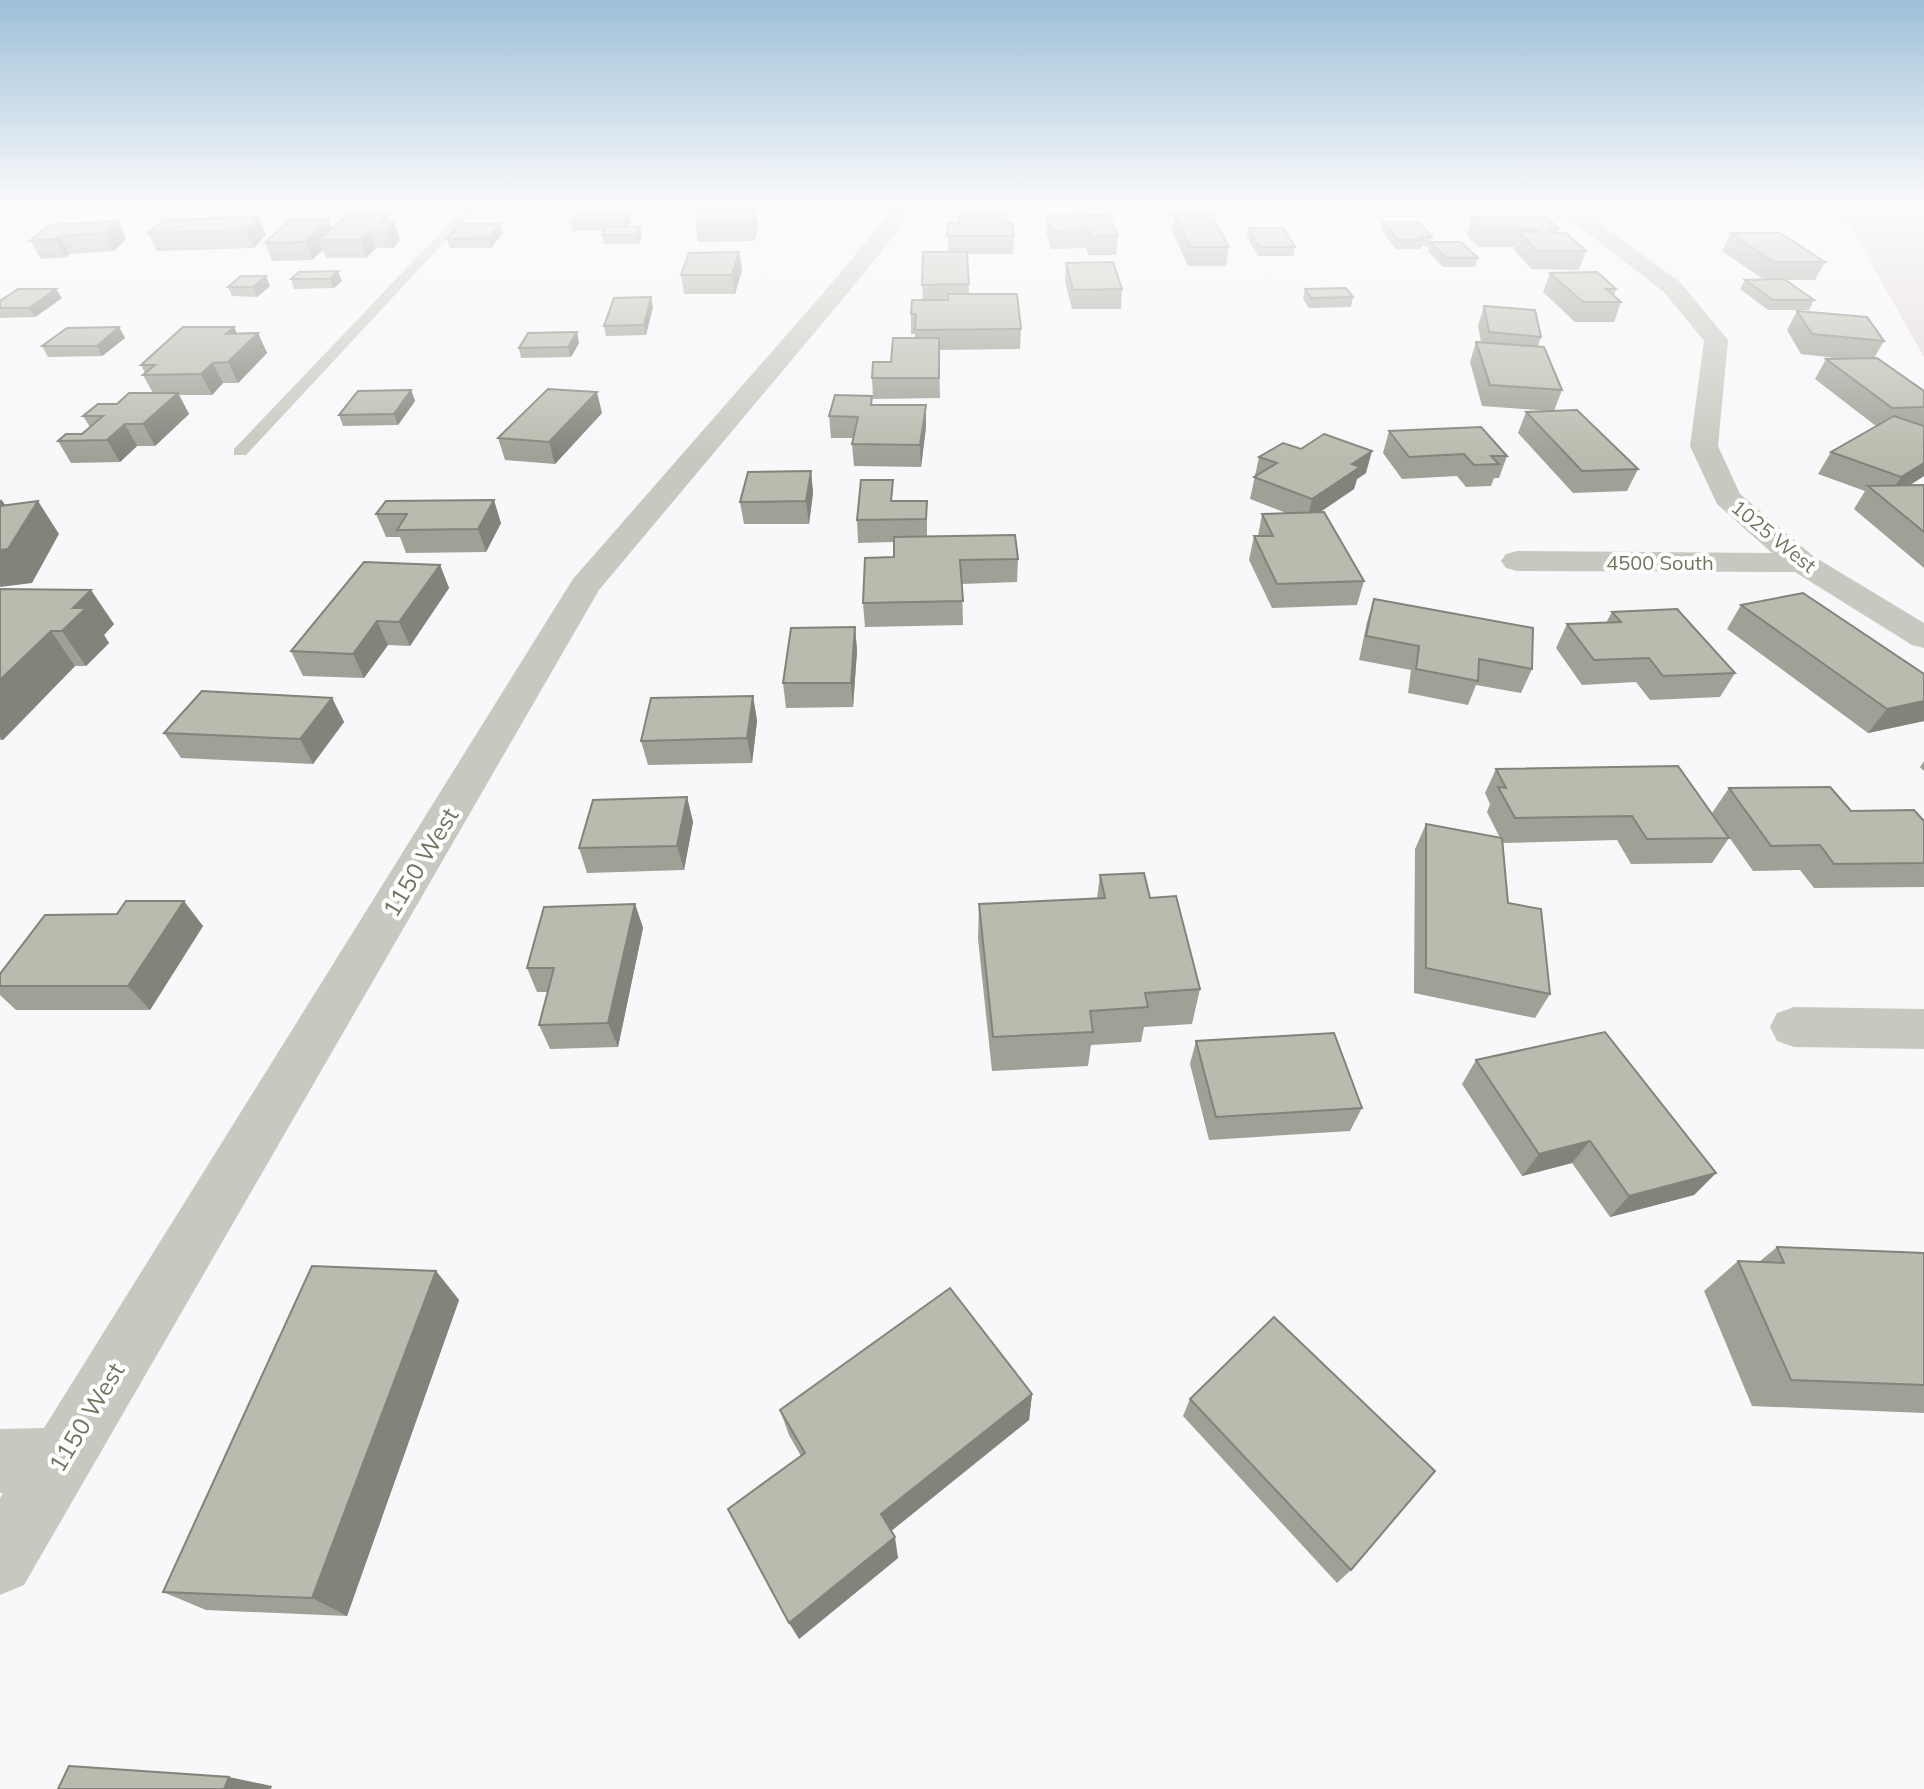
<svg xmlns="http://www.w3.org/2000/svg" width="1924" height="1789" font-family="Mulish,sans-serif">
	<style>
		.green { fill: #e1d9de }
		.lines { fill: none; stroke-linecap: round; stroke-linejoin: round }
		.secondary-casing { stroke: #bbbdb3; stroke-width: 4 }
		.lane { fill: #c7c9c0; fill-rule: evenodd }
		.street { fill: #c7c9c0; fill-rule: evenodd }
		.secondary { fill: #fff; fill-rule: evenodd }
		.wall { fill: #9fa196 }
		.shaded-wall { fill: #82837a }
		.building { fill: #b9bbae; stroke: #82837a; stroke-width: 2 }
		.labels { text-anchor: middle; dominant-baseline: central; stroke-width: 8; stroke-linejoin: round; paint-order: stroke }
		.far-street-label { font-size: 20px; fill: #70755d; stroke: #fff }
		.street-label { font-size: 24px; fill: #70755d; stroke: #fff }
	</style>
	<rect width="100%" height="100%" fill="#f9f7f9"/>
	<path class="green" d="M1845,217H1924V357Z"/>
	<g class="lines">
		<defs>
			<path id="secondary" d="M1077,208H1924V216L1086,214Z"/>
		</defs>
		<use href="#secondary" class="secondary-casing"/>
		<path class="lane" d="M464,208H476L246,455H234V449Z"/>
		<g class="street">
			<path d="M894,208H912L902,226L847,294L599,590L24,1585L0,1595V1498L3,1493H0V1429L44,1428L573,579L831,284Z"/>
			<path d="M1561,208H1579L1680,282L1724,335L1728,340L1718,446L1740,494L1813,556L1924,623V648L1912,645L1795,572L1517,571L1506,568L1501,561L1506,554L1517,551L1772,553L1717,504L1690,446L1704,341L1664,292L1562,213Z"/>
			<path d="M1794,1007L1924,1009V1049L1794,1047L1777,1041L1770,1027L1777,1013Z"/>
		</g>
		<use href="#secondary" class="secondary"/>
	</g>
	<g class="wall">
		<path d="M702,208L758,225L754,241L698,242L695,224Z"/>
		<path d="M1174,213L1229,247L1226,266H1188L1172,231Z"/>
		<path d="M1047,216L1118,236L1116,255H1088L1086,248L1051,249L1046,233Z"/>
		<path d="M259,217L266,235L254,248L157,251L148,233Z"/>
		<path d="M1472,217L1559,229L1557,233L1586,251L1579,270L1532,269L1514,250L1515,247H1478L1467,235Z"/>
		<path d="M328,219L332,228L391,222L400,240L393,248H376L366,258H326L323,250L312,260L272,261L265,243Z"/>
		<path d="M118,221L126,239L114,251L69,254L66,257L41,259L30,241Z"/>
		<path d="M631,221L628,227L642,236L638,244H604L602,235L604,231H573L571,222Z"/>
		<path d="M1383,222L1432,237L1431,242L1478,258L1475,267H1443L1428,251L1429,246H1422L1421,249H1396L1381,231Z"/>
		<path d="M948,223H1006L1014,236L1013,254H967L969,294L1021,329L1020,349L939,350L940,398L873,399L872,378L891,362L915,338V334H911V314L923,300L922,285L948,252Z"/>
		<path d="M1248,228L1295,247L1294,256H1258L1247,237Z"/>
		<path d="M503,233L491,248H450L447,239Z"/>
		<path d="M1731,233L1825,262L1815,280H1785L1814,300L1809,310H1768L1740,289L1745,280L1763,279L1722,251Z"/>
		<path d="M739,252L742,270L735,294H684L681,275Z"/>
		<path d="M1066,263L1122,289L1121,309H1072L1065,282Z"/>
		<path d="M299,272L342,281L334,288L294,289L291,279Z"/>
		<path d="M1550,273L1616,289L1614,296L1621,302L1614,322H1575L1543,292Z"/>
		<path d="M266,276L270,286L257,297L232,296L228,287Z"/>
		<path d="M1305,289L1353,297L1351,307L1309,308L1303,299Z"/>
		<path d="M62,298L35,317L0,318V301Z"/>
		<path d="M1484,306L1541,337L1538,346L1562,390L1554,411L1638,469L1627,491L1573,493L1518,433L1526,412L1550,411L1482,406L1470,362L1476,342H1481L1478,326Z"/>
		<path d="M653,307L646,335L606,336L604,326Z"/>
		<path d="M1797,311L1884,341L1874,358L1924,391V476L1909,486L1924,485V568L1854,509L1865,491L1818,474L1831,452L1876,426L1815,379L1826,359H1844L1801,354L1787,330Z"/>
		<path d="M119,327L125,338L102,356L48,357L42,346Z"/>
		<path d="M234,327L237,333H258L267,353L238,383H223L212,395H179L189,414L155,446H137L120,462L71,463L58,441L82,434L90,427L83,416L117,404L153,393L143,375L145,373L141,365Z"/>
		<path d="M579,343L571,357L521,358L519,348Z"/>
		<path d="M411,390L415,401L398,425L343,426L339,415Z"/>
		<path d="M873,405L926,427L921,467L854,466L852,444L854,438H831L829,416Z"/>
		<path d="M602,413L555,464L505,460L498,438Z"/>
		<path d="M1389,431L1507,456L1499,478H1494L1491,486L1466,487L1457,476L1402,479L1383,453Z"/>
		<path d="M1259,457L1366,473L1357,479L1354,489L1320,512L1364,581L1357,605L1272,608L1249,560L1254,536H1258L1262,514L1286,513L1250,499Z"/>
		<path d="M811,471L813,493L809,524H744L740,502Z"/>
		<path d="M386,501L501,523L486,552L406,553L400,537H386L376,514Z"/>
		<path d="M894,501H927V536L1018,559L1017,582L962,584L963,625L865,627L863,603L894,557V542L858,543L857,520Z"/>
		<path d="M440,565L449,588L410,646L388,645L364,678L303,676L291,651Z"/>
		<path d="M0,589L114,624L104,635L109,643L86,666H75L3,740H0Z"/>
		<path d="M1374,599L1532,669L1521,693L1476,685L1468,705L1408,693L1411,670L1359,660L1367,622Z"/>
		<path d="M1741,605L1924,674V721L1868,733L1727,629Z"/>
		<path d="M1612,612L1735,673L1720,697L1650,700L1636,682L1582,685L1556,648L1567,624L1606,623Z"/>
		<path d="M855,627L857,651L853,707L786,708L783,683Z"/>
		<path d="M753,696L757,721L752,763L648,765L641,741Z"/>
		<path d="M332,698L344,722L313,764L181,758L164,733Z"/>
		<path d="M1924,761V771L1920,767Z"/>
		<path d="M1496,769L1729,838L1712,863L1631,864L1617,840L1503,843L1508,903L1550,994L1535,1018L1414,993L1415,849L1426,824L1500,838L1487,812L1490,804L1485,793Z"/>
		<path d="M1729,788L1851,811L1924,821V887L1814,888L1800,870L1753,871L1712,813Z"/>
		<path d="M687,797L693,822L684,870L587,873L579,848Z"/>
		<path d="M1100,875L1150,898L1200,989L1192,1024L1144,1027L1141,1042L1091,1045L1088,1066L992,1071L978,939L979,904L1097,898Z"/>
		<path d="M635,904L643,928L618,1047L550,1049L539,1025L548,992H537L527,968Z"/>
		<path d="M117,914L203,926L150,1010H16L0,995V974Z"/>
		<path d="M1196,1041L1362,1108L1350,1131L1209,1140L1190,1064Z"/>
		<path d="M1476,1060L1716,1173L1694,1195L1610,1217L1572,1163L1522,1176L1462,1084Z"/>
		<path d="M1777,1247L1924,1253V1413L1752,1406L1704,1291L1738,1261L1759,1262Z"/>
		<path d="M436,1271L459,1300L347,1616L206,1610L163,1592Z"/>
		<path d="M1032,1394L1029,1420L891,1531L898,1558L799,1639L801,1456L789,1435L780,1410Z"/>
		<path d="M1190,1399L1351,1570L1337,1583L1183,1416Z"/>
	</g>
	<g class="shaded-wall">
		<path d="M756,208L758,225L754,241L752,223Z"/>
		<path d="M629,212L631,221L625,231L624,222Z"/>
		<path d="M388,214L392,225L394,222L400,240L393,248L387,230L380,222Z"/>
		<path d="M259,217L266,235L254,248L246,230Z"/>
		<path d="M328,219L335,237L319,240L323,250L312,260L305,242Z"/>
		<path d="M118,221L126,239L114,251L105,233Z"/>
		<path d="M500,224L503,233L491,248L488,238Z"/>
		<path d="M641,227L642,236L638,244L636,235Z"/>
		<path d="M370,230L376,248L366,258L360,240Z"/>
		<path d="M59,236L69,254L66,257L56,239Z"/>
		<path d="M739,252L742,270L735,294L732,275Z"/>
		<path d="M338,271L342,281L334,288L330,279Z"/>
		<path d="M266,276L270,286L257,297L253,287Z"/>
		<path d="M56,289L62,298L35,317L29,308Z"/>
		<path d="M651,297L653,307L646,335L644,325Z"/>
		<path d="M119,327L125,338L102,356L97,346Z"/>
		<path d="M234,327L243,347L226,334Z"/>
		<path d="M577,332L579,343L571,357L568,347Z"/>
		<path d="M258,333L267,353L238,383L228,362Z"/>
		<path d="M213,363L223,383L212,395L201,374Z"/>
		<path d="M411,390L415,401L398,425L394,414Z"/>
		<path d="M597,392L602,413L555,464L549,442Z"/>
		<path d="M178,393L189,414L155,446L143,424Z"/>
		<path d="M926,405V427L921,467L920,445Z"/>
		<path d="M125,424L137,446L120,462L107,440Z"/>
		<path d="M1372,451L1366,473L1357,479L1354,489L1307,521L1312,499L1352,464Z"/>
		<path d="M1924,463V476L1886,499L1901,477Z"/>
		<path d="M811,471L813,493L809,524L806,501Z"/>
		<path d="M1,499L21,528L38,501L59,534L32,583L0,587V501Z"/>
		<path d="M494,500L501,523L486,552L478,529Z"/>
		<path d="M440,565L449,588L410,646L399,622Z"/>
		<path d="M91,590L114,624L104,635L109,643L86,666L62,631L73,608Z"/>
		<path d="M377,621L388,645L364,678L353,654Z"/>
		<path d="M855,627L857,651L853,707L851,683Z"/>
		<path d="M51,631L75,666L3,740L0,737V680Z"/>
		<path d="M753,696L757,721L752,763L747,738Z"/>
		<path d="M332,698L344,722L313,764L300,739Z"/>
		<path d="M1924,701V721L1868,733L1887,709Z"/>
		<path d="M687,797L693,822L684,870L677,846Z"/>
		<path d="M184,901L203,926L150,1010L128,986Z"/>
		<path d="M635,904L643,928L618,1047L608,1023Z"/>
		<path d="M1590,1141L1572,1163L1522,1176L1539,1154Z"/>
		<path d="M1716,1173L1694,1195L1610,1217L1629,1196Z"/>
		<path d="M436,1271L459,1300L347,1616L312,1598Z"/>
		<path d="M1032,1394L1029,1420L885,1536L881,1514Z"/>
		<path d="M895,1537L898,1558L799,1639L789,1623Z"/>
		<path d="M229,1777L272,1786L271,1789H224Z"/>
	</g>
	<g class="building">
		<path d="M702,208H756L752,223L695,224Z"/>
		<path d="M578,212H629L624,222H571Z"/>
		<path d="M1005,213L1006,223H1012L1014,236H947L948,223H959V214Z"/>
		<path d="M1174,213H1210L1229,247H1190Z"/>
		<path d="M348,214H388L380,222H394L387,230H370L360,240H319Z"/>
		<path d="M1109,215L1118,236L1090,237L1088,230L1052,231L1047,216Z"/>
		<path d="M259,217L246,230L148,233L164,220Z"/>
		<path d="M1472,217L1547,218L1559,229H1550L1554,233H1566L1586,251H1538L1519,232H1539L1535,229H1483Z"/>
		<path d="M328,219L305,242L265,243L290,220Z"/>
		<path d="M118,221L105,233L59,236L56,239L30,241L49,225Z"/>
		<path d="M1383,222H1419L1432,237H1420L1423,240H1398Z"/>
		<path d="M460,224H500L488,238L447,239Z"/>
		<path d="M606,227H641L636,235H602Z"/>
		<path d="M1248,228H1283L1295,247H1259Z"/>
		<path d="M1731,233H1780L1825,262H1773Z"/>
		<path d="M1430,242H1461L1478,258H1446Z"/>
		<path d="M739,252L732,275H681L689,253Z"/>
		<path d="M923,252H967L969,284L922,285Z"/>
		<path d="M1113,262L1122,289L1073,290L1066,263Z"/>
		<path d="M338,271L330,279H291L299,272Z"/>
		<path d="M1597,272L1616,289H1606L1621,302H1583L1550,273Z"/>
		<path d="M241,276H266L253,287H228Z"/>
		<path d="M1784,279L1814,300H1773L1745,280Z"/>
		<path d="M1346,288L1353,297L1311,298L1305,289Z"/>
		<path d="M18,289H56L29,308H0V301Z"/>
		<path d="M948,294H1017L1021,329L915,330L916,314H911L912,300H948Z"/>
		<path d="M651,297L644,325L604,326L614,298Z"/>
		<path d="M1484,306L1535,310L1541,337L1489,332Z"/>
		<path d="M1797,311L1867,317L1884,341L1812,334Z"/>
		<path d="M119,327L97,346H42L67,328Z"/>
		<path d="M183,327H234L226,334L258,333L228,362L213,363L201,374L143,375L155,365H141Z"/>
		<path d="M577,332L568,347L519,348L528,333Z"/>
		<path d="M893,338H939V378H872L873,362H891Z"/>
		<path d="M1476,342L1544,347L1562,390L1490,385Z"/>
		<path d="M1877,358L1924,391V407L1892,408L1826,359Z"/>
		<path d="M548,389L597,392L549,442L498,438Z"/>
		<path d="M411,390L394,414L339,415L358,391Z"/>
		<path d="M129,393H178L143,424H125L107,440L58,441L66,434H82L103,416H83L98,404H117Z"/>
		<path d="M835,395L872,396L871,405H926L920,445L852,444L858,417L829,416Z"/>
		<path d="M1577,410L1638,469L1582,471L1526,412Z"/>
		<path d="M1894,416L1924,426V463L1901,477L1831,452Z"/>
		<path d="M1481,427L1507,456H1491L1499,464L1474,465L1464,454L1409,457L1389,431Z"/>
		<path d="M1324,434L1372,451L1352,464L1360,467L1312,499L1254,477L1277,463L1259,457L1283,443L1301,449Z"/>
		<path d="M811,471L806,501L740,502L748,472Z"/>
		<path d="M861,480H893L891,501H927L926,519L857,520Z"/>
		<path d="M1924,485V532L1868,486Z"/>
		<path d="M494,500L478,529L397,530L407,514H376L386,501Z"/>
		<path d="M38,501L8,549L0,550V506Z"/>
		<path d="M1324,512L1364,581L1277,584L1254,536H1273L1262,514Z"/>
		<path d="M1015,535L1018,559L960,560L963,601L863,603L865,558L894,557V537Z"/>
		<path d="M364,562L440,565L399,622L377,621L353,654L291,651Z"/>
		<path d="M0,589L91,590L73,608H86L62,631H51L0,680Z"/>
		<path d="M1803,593L1924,674V701L1887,709L1741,605Z"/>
		<path d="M1374,599L1533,628L1532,669L1479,659L1478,681L1416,669L1419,646L1366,636Z"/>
		<path d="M1677,609L1735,673L1663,676L1649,658L1594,660L1567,624L1621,622L1612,612Z"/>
		<path d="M855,627L851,683H783L791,628Z"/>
		<path d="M202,691L332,698L300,739L164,733Z"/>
		<path d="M753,696L747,738L641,741L651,698Z"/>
		<path d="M1678,766L1729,838L1647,839L1632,816L1515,818L1498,787L1506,788L1496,769Z"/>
		<path d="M1830,787L1851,811L1914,810L1924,821V863L1834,864L1820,845L1771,846L1729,788Z"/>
		<path d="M687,797L677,846L579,848L593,800Z"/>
		<path d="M1426,824L1502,838L1508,903L1541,909L1550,994L1426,968Z"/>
		<path d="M1144,873L1150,898L1176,896L1200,989L1145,993L1148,1007L1090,1011L1093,1032L993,1037L979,904L1105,898L1100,875Z"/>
		<path d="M126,901H184L128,986H0V974L45,915L117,914Z"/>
		<path d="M635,904L608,1023L539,1025L554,968H527L544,907Z"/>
		<path d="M1605,1032L1716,1173L1629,1196L1590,1141L1539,1154L1476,1060Z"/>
		<path d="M1334,1033L1362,1108L1216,1117L1196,1041Z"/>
		<path d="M1777,1247L1924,1253V1385L1791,1380L1738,1261L1784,1263Z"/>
		<path d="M312,1266L436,1271L312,1598L163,1592Z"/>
		<path d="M950,1288L1032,1394L881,1514L895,1537L789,1623L728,1509L805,1453L780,1410Z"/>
		<path d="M1274,1317L1435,1471L1351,1570L1190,1399Z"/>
		<path d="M69,1766L229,1777L224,1789H58Z"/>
	</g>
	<linearGradient id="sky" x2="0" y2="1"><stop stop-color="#9dbfd8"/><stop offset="0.45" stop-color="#fcfbfc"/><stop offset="1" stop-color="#fcfbfc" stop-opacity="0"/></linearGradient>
	<rect width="1924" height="458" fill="url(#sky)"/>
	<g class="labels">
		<g class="far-street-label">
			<text transform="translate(1774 536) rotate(39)">1025 West</text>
			<text x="1660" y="562">4500 South</text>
		</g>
		<g class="street-label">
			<text transform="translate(420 862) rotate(-59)">1150 West</text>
			<text transform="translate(86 1417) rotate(-59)">1150 West</text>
		</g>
	</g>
</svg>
